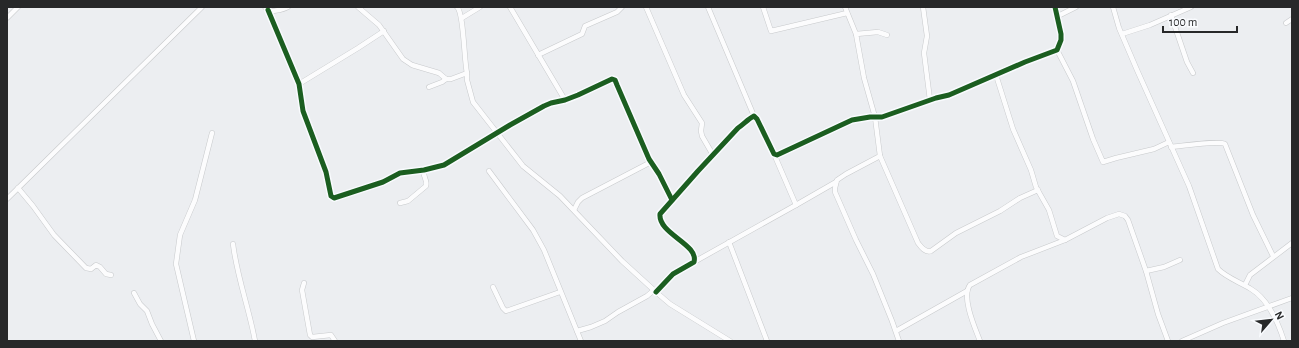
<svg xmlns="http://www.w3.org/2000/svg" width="1299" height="348" font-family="'Alegreya Sans',sans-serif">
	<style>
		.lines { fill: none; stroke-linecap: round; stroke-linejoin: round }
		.street-casing { stroke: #c8cacc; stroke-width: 5.5 }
		.street { stroke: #fcfcfd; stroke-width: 4.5 }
		.cycleway-casing { stroke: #f9fbfe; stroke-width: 8 }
		.cycleway { stroke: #1b5e20; stroke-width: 5 }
	</style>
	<rect width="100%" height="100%" fill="#eceef1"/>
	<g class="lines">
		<defs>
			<g id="street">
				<path d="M265,7L269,11C276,11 282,10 288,7"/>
				<path d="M358,7L379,25L403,59L412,65L439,73L446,79H451L467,73V80L473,102L523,166L560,196L622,261L656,292L670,304L730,341"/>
				<path d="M457,7C464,13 464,61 467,73"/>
				<path d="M510,7L565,100"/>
				<path d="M646,7L684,95L702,123L701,131L702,136L713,155"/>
				<path d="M708,7L754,116"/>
				<path d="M763,7L771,31L847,13"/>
				<path d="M845,7L856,34L864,78L875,117L880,156L918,243C921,247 925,253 931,251L956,233L1000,211L1020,198L1038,190"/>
				<path d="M923,7L927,36L924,53L930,100"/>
				<path d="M1113,7L1119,28L1137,70L1189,186L1218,269C1227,278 1240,282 1251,289C1268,299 1278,322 1284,341"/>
				<path d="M268,10L299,84L303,111L326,172L331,196L334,198L383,182L400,173L424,170L444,165L510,125L544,106L551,103L565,100L578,95L612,79L615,80L617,85L649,159L659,174L672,200"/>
				<path d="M1171,15L1187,62L1193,73"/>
				<path d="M1058,16L1076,7"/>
				<path d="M7,18L18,7"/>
				<path d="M462,18L480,7"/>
				<path d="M1286,23L1292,19"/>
				<path d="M856,34L878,32L887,35"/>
				<path d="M1122,34L1150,25L1191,7"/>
				<path d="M1057,50L1073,81L1093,139L1103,162L1116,158L1154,149L1169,142"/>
				<path d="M538,55L582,34L585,26L617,12L622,7"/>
				<path d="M996,75L1013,129L1031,170L1036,187L1049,210L1057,236L1065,240"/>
				<path d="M299,84L358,48L384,31"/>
				<path d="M429,87L442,82L446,79"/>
				<path d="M1171,147C1182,146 1219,140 1225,144L1253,215L1273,256"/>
				<path d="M880,156L846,174L837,180L835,188V192L856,240L873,274L892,321L899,341"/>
				<path d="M489,171L533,230L544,250L581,341"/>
				<path d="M18,188L33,206L54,235L86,268L91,269L96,265L100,267L106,274L111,275"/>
				<path d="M7,199L202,7"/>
				<path d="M400,203L408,201L426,186C428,180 422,176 424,170"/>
				<path d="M796,205L836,182"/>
				<path d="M574,210L578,202L582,198L651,162"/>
				<path d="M729,242L767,341"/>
				<path d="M233,244C237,277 249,308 255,341"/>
				<path d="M694,262L796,205L774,154"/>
				<path d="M1146,271L1164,267L1180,260"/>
				<path d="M304,283L302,290L310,335L312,337L331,335L335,341"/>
				<path d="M1245,285L1250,275L1292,243"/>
				<path d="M493,287L503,308L506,311L560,292"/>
				<path d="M656,292L673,274L694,262C699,244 658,234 660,214L698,171L738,128C744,124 748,119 754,116L757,119L774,154L777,155L852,120L870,117H882L936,98L949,95L1025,62L1057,50L1061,40V34L1055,7"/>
				<path d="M134,293L140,304L147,311L152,324L161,341"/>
				<path d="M577,331L591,327L605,321L618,312L647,296L654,290"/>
				<path d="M896,331L967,291"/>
				<path d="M194,341L176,264L180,235L195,200L212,133"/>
				<path d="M980,341C975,328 961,297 970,285L1021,257L1065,240L1107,218L1119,214L1125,216L1128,220L1146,271L1158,314L1168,341"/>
				<path d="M1182,341L1223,323L1292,298"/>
			</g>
		</defs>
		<use href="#street" class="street-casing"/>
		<use href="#street" class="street"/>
		<defs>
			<g id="cycleway">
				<path d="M268,10L299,84L303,111L326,172L331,196L334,198L383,182L400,173L424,170L444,165L510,125L544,106L551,103L565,100L578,95L612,79L615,80L617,85L649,159L659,174L672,200"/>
				<path d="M656,292L673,274L694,262C699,244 658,234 660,214L698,171L738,128C744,124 748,119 754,116L757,119L774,154L777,155L852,120L870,117H882L936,98L949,95L1025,62L1057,50L1061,40V34L1055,7"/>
			</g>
		</defs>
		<use href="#cycleway" class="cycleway-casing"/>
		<use href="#cycleway" class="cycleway"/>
	</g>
	<rect width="1299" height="348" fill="none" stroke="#272829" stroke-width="16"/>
	<g transform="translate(1271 320) rotate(62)" stroke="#f9fbfe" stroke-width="3" paint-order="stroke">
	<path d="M0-3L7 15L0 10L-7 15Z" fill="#272829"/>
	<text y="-6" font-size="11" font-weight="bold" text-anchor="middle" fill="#272829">N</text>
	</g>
	<path d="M1163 26v6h74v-6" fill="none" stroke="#272829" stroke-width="2"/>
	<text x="1169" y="26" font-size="12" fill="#272829" stroke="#f9fbfe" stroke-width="3" paint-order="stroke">100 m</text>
</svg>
